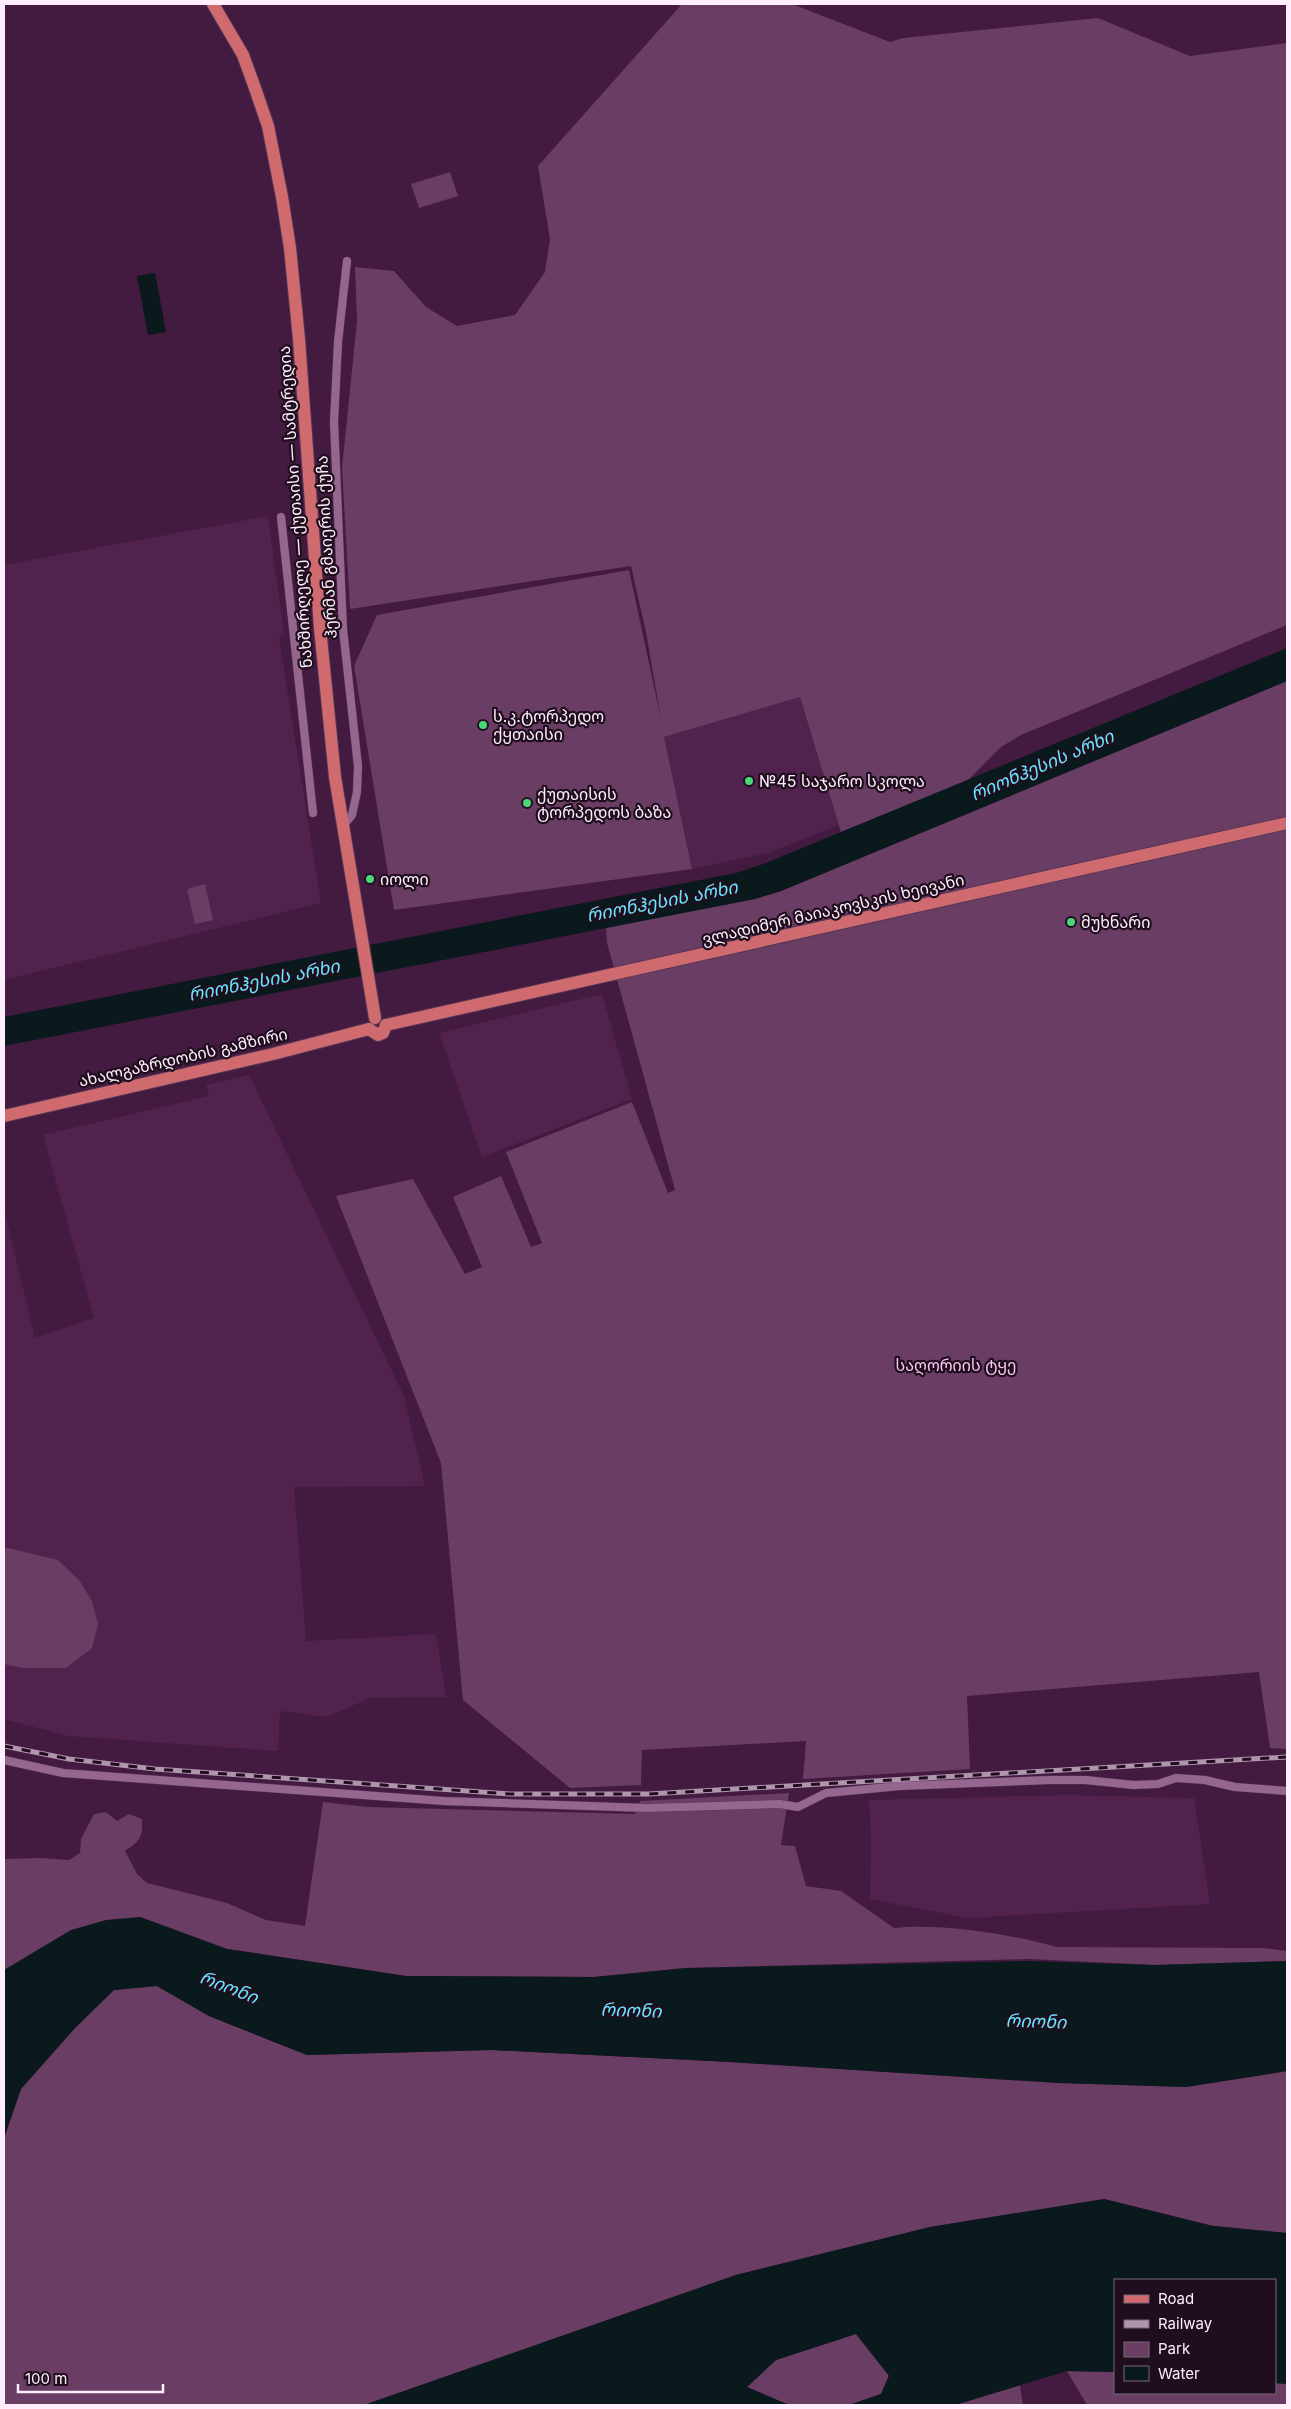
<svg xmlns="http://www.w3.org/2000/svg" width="1291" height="2409" font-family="Inter,'Noto Sans Georgian',sans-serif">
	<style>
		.built { fill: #51224d }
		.green { fill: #6a3d65 }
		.water { fill: #09191c }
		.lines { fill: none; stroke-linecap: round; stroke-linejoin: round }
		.minor-casing { stroke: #573655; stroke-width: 9 }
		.primary-casing { stroke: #573655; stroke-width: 14 }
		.minor { stroke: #956790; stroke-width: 8 }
		.primary { stroke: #cf6b6f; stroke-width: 12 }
		.rail-casing { stroke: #b095ad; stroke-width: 5 }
		.rail { stroke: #200e1e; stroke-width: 3; stroke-dasharray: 9; stroke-linecap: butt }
		.poi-dot { fill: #48d779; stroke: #200e1e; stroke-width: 2 }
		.labels { text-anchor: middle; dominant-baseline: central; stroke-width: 4.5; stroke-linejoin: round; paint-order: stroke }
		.street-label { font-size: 16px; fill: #ffeffc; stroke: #200e1e }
		.poi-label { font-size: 16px; fill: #ffeffc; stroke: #200e1e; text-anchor: start }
		.park-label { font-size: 16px; fill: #fac4f3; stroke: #200e1e }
		.water-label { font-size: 18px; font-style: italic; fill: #67e7fe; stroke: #200e1e }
	</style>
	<rect width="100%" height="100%" fill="#431a40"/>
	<g class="built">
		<path d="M268,516L284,634L279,638L321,903L4,980V565Z"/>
		<path d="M800,697L839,825L768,853L692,869L664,737Z"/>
		<path d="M602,994L632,1099L482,1157L439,1033Z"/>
		<path d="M249,1075L404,1396L425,1486L294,1487L306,1641L436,1634L446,1697L370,1698L327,1717L280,1711L278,1751L68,1736L4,1719V1209L35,1338L94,1318L43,1135L209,1096L206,1085Z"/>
		<path d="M1066,1795L1194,1798L1210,1904L967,1918L870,1899L871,1841L869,1800Z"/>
	</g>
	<g class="green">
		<path d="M682,4H792L890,42L903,38L1098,18L1190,56L1287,43V625L1021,735L1001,747L967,781L841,832L800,697L664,737L692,869L394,910L354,666L377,615L629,570L661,719L646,632L631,566L350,609L342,468L357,321L355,267L394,271L426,307L457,326L515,315L545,272L550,239L538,166Z"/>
		<path d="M450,172L458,196L419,208L411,184Z"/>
		<path d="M1287,681V1749L1270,1748L1259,1672L967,1696L970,1769L803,1779L806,1741L642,1750L641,1785L570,1788L463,1700L441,1463L336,1196L413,1179L465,1274L482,1267L453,1197L501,1176L531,1247L542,1243L506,1152L632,1102L668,1193L675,1190L607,943L606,927L755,899L781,891Z"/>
		<path d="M205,884L213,920L195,924L187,889Z"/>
		<path d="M4,1547L58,1560L79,1580L92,1601L98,1624L92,1648L66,1668H23L4,1664Z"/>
		<path d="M789,1793L781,1845L795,1846L806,1886L841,1891L894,1928C941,1923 1011,1934 1057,1947L1264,1948L1287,1951V1961L1155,1965L1030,1959L686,1968L594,1977L406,1976L227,1949L140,1917L27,1957L4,1970V1859L41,1858L69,1860L80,1853L81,1839L94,1814L106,1812L117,1821L129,1814L142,1819C143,1838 140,1841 125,1851L137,1874L147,1883L227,1903L266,1920L305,1926L323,1802L367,1807L635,1814L640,1801Z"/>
		<path d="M157,1986L209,2016L307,2055L492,2050L730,2062L1059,2083L1186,2087L1287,2071V2233L1213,2226L1104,2199L930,2227L736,2275L364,2405H4V2138L21,2089L75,2028L114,1990Z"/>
		<path d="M856,2334L889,2375L881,2394L849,2405H789L747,2387L776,2360Z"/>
		<path d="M1067,2371L1115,2372V2393H1275V2383L1287,2384V2405H1087Z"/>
		<path d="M1020,2385L1023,2405H955Z"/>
	</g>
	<g class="water">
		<path d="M155,273L166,332L148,335L137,276Z"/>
		<path d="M1287,648V681L781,891L755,899L4,1046V1017L736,873L766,863Z"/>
		<path d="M140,1917L227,1949L406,1976L594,1977L686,1968L1027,1961L1155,1965L1287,1961V2071L1186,2087L1059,2083L730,2062L492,2050L307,2055L209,2016L157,1986L114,1990L75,2028L21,2089L4,2138V1970L71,1930L106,1920Z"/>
		<path d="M1104,2199L1213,2226L1287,2233V2384L1275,2383V2280H1115V2372L1067,2371L955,2405H849L881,2394L889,2376L856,2334L776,2360L747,2387L789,2405H364L736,2275L930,2227Z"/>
	</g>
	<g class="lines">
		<defs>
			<g id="minor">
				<path d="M281,517L313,813"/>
				<path d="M343,826L352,815L357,792L358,766L343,629L334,422L338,342L347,261"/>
				<path d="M4,1760L63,1773L444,1801L647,1808L780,1804L798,1807L826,1793L900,1786L1050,1780H1085L1134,1785L1158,1784L1176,1778L1205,1780L1235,1787L1287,1791"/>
			</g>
			<g id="primary">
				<path d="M213,4L243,55L256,91L268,126L282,197L290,248L299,339L320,628L335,777L375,1018"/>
				<path d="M386,1025L1287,823"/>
				<path d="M369,1029L378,1035L383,1033L386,1025"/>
				<path d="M4,1116L273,1054L369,1029"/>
			</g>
		</defs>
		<use href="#minor" class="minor-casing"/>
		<use href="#primary" class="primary-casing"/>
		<use href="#minor" class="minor"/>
		<use href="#primary" class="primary"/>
		<defs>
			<path id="rail" d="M4,1746L69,1759L155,1769L510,1794H649L1287,1757"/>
		</defs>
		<use href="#rail" class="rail-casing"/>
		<use href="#rail" class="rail"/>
	</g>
	<g class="poi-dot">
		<circle cx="483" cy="725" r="5"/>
		<circle cx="749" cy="781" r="5"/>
		<circle cx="527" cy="803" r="5"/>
		<circle cx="370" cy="879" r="5"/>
		<circle cx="1071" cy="922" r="5"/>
	</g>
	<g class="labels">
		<g class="street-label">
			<text transform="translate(295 507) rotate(-94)">ნახშირღელე — ქუთაისი — სამტრედია</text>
			<text transform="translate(326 547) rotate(-93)">ჰერმან გმაიერის ქუჩა</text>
			<text transform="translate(833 909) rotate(-13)">ვლადიმერ მაიაკოვსკის ხეივანი</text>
			<text transform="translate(183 1057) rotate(-13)">ახალგაზრდობის გამზირი</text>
		</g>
		<g class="poi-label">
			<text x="493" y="716">ს.კ.ტორპედო<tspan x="493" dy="18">ქყთაისი</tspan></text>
			<text x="759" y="781">№45 საჯარო სკოლა</text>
			<text x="537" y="794">ქუთაისის<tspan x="537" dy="18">ტორპედოს ბაზა</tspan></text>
			<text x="380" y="879">იოლი</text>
			<text x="1081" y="922">მუხნარი</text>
		</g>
		<g class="park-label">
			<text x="956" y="1365">საღორიის ტყე</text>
		</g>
		<g class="water-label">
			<text transform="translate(1042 765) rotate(-23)">რიონჰესის არხი</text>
			<text transform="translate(662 901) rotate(-11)">რიონჰესის არხი</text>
			<text transform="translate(264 980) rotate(-11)">რიონჰესის არხი</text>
			<text transform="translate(229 1987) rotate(21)">რიონი</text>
			<text transform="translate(631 2010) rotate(2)">რიონი</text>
			<text transform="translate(1036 2021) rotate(2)">რიონი</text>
		</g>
	</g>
	<rect width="1291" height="2409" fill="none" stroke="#ffeffc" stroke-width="10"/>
	<rect x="1114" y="2279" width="162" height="115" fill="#200e1e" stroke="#796877"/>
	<rect x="1124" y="2295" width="25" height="8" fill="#cf6b6f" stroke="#796877"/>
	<text x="1158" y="2304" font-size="15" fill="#ffeffc">Road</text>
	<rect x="1124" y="2320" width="25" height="8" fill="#b095ad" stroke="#796877"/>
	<text x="1158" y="2329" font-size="15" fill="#ffeffc">Railway</text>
	<rect x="1124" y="2342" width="25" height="15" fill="#6a3d65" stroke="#796877"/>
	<text x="1158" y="2354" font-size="15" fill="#ffeffc">Park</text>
	<rect x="1124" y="2366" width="25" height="15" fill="#09191c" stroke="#796877"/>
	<text x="1158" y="2379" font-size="15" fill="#ffeffc">Water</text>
	<path d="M18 2384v8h145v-8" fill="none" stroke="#ffeffc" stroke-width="2.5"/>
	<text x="25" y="2384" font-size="15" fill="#ffeffc" stroke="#200e1e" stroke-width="4" paint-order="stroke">100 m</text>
</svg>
